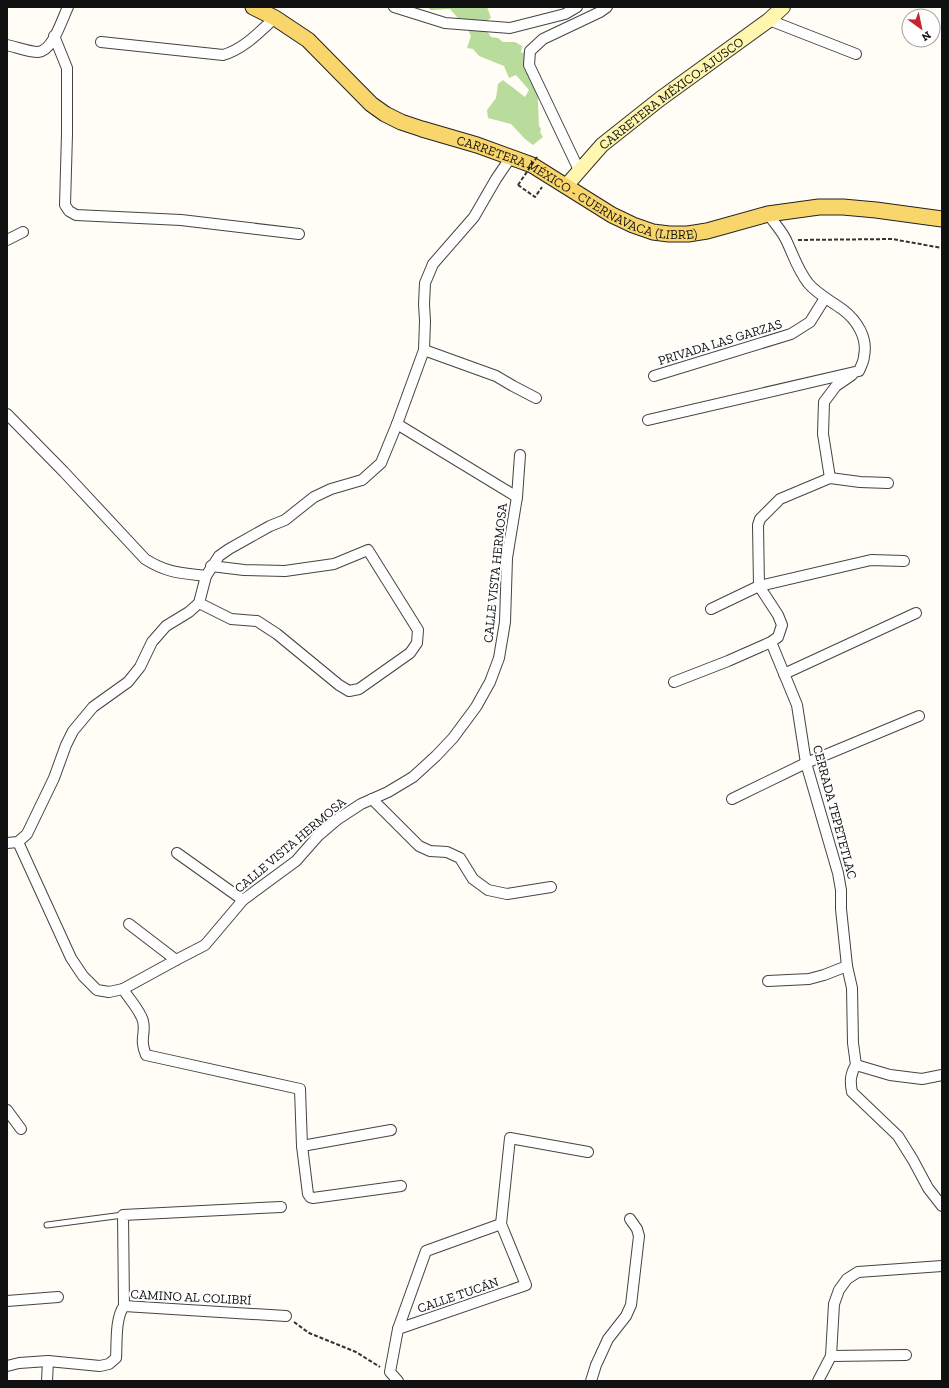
<svg xmlns="http://www.w3.org/2000/svg" width="949" height="1388" font-family="'Zilla Slab',serif">
	<style>
		.forest { fill: #b9dc9c }
		.lines { fill: none; stroke-linecap: round; stroke-linejoin: round }
		.service-casing { stroke: #444; stroke-width: 7 }
		.minor-casing { stroke: #444; stroke-width: 12 }
		.secondary-casing { stroke: #333; stroke-width: 16 }
		.primary-casing { stroke: #222; stroke-width: 17 }
		.path { stroke: #333; stroke-width: 2; stroke-dasharray: 4 2; stroke-linecap: butt }
		.service { stroke: #fff; stroke-width: 5 }
		.minor { stroke: #fff; stroke-width: 10 }
		.secondary { stroke: #fff6b0; stroke-width: 14 }
		.primary { stroke: #f9d66b; stroke-width: 15 }
		.path-bridge { stroke: #333; stroke-width: 2; stroke-dasharray: 4 2; stroke-linecap: butt }
		.labels { text-anchor: middle; dominant-baseline: central; stroke-width: 4; stroke-linejoin: round; paint-order: stroke }
		.street-label { font-size: 13px; fill: #111; stroke: #fff }
	</style>
	<rect width="100%" height="100%" fill="#fffdf5"/>
	<path class="forest" d="M427,7H487L491,18L483,23L481,31H487L491,37L498,38L503,42H515L522,46L521,53L531,50L537,80L539,126L541,129L540,132L543,137L533,145L525,139L511,124L488,118L487,110L496,98L498,84L503,80L525,97L529,90L516,75L509,78L504,66L479,56L473,49L467,48L471,36L468,30L450,9L431,10Z"/>
	<g class="lines">
		<defs>
			<path id="service" d="M47,1225L123,1215"/>
			<g id="minor">
				<path d="M394,7L445,23L510,28L565,14L577,7"/>
				<path d="M769,20L856,54"/>
				<path d="M54,36L67,68V134L65,205L69,211L76,215L181,220L299,234"/>
				<path d="M101,42L223,55C244,49 259,32 275,18"/>
				<path d="M7,45C16,47 29,52 38,52C53,51 62,19 68,7"/>
				<path d="M579,170L529,65L530,51L543,39L600,12L607,7"/>
				<path d="M7,240L23,232"/>
				<path d="M424,350L496,376L513,386L536,398"/>
				<path d="M654,376L791,334L810,322L825,298"/>
				<path d="M7,414L64,472L145,559C167,573 181,573 206,576"/>
				<path d="M648,420L859,371C861,366 864,361 864,356C868,338 857,320 842,309C831,301 817,294 808,283C798,270 794,257 787,242C783,232 774,223 768,214"/>
				<path d="M397,424L517,497"/>
				<path d="M830,478L823,434L824,402L836,386L852,375"/>
				<path d="M199,603L231,619L257,621L277,634L339,685L349,691L359,689L410,653L417,643L418,630L368,550L334,564L285,571L244,570L211,566"/>
				<path d="M711,609L759,586L871,560L904,561"/>
				<path d="M771,642L797,705L806,763L838,873L841,890V909L847,966L852,988L853,1043L856,1065"/>
				<path d="M784,674L916,613"/>
				<path d="M674,682L728,661L771,642L778,637L782,625L778,615L759,586L758,525L760,519L780,499L830,478L860,482L888,483"/>
				<path d="M372,799L419,846L430,851L447,852L460,858L473,879L488,890L507,894L551,887"/>
				<path d="M732,799L806,763L919,716"/>
				<path d="M18,842L71,958L83,976L97,990L109,992L123,989L176,960L205,945L243,900L296,861L318,836L338,819L361,804L388,792L413,777L436,756L453,738L476,707L490,682L499,658L505,622L507,558L517,497L520,455"/>
				<path d="M7,843L18,842L27,834L54,778L66,745L73,731L93,707L128,682L140,667L152,642L166,626L189,612L199,603L206,576L219,556L229,549L270,526L285,520L314,497L331,489L362,480L381,463L397,424L424,350L425,321L424,304L425,283L433,264L474,217L496,179L511,157"/>
				<path d="M177,853L243,900"/>
				<path d="M129,924L176,960"/>
				<path d="M768,981L809,979L824,975L847,966"/>
				<path d="M123,989C129,999 140,1010 143,1021C146,1034 139,1039 146,1055L300,1089L302,1146L308,1194L310,1197L313,1198L401,1186"/>
				<path d="M856,1065C850,1074 850,1082 852,1092L898,1136L913,1160L928,1188L942,1206"/>
				<path d="M856,1065L890,1075L922,1079L942,1075"/>
				<path d="M7,1110L21,1129"/>
				<path d="M302,1146L391,1130"/>
				<path d="M7,1301L58,1297"/>
				<path d="M124,1306L123,1215L281,1207"/>
				<path d="M398,1329L526,1285L501,1224L510,1138L588,1152"/>
				<path d="M831,1356L906,1355"/>
				<path d="M7,1366L19,1363L48,1361L100,1366L109,1364L116,1358C117,1343 115,1318 124,1306L286,1316"/>
				<path d="M47,1381L48,1361"/>
				<path d="M398,1381L390,1372L398,1329L426,1251L501,1224"/>
				<path d="M591,1381L596,1365L608,1339L626,1316L631,1305L639,1236L637,1229L630,1219"/>
				<path d="M818,1381L831,1356L834,1304L839,1290L847,1279L858,1272L942,1266"/>
			</g>
			<g id="secondary">
				<path id="s1" d="M566,186L602,145L660,99L769,20L783,7"/>
			</g>
			<g id="primary">
				<path id="s2" d="M253,7L275,18L308,40L371,104L385,114L401,122L422,129L477,145L532,165L612,215L633,225L653,232L669,234H688L707,231L768,214L819,207H843L876,210L942,219"/>
			</g>
		</defs>
		<use href="#service" class="service-casing"/>
		<use href="#minor" class="minor-casing"/>
		<use href="#secondary" class="secondary-casing"/>
		<use href="#primary" class="primary-casing"/>
		<g class="path">
			<path d="M518,185L535,197L542,187"/>
			<path d="M798,240L892,239L942,248"/>
			<path d="M294,1322L309,1333L356,1352L380,1367"/>
		</g>
		<use href="#service" class="service"/>
		<use href="#minor" class="minor"/>
		<use href="#secondary" class="secondary"/>
		<use href="#primary" class="primary"/>
		<path class="path-bridge" d="M518,185L537,157"/>
	</g>
	<g class="labels">
		<g class="street-label">
			<text stroke="none"><textPath href="#s1" startOffset="141">CARRETERA MÉXICO-AJUSCO</textPath></text>
			<text stroke="none"><textPath href="#s2" startOffset="379">CARRETERA MÉXICO - CUERNAVACA (LIBRE)</textPath></text>
			<text transform="translate(720 342) rotate(-17)">PRIVADA LAS GARZAS</text>
			<text transform="translate(495 573) rotate(-84)">CALLE VISTA HERMOSA</text>
			<text transform="translate(835 812) rotate(75)">CERRADA TEPETETLAC</text>
			<text transform="translate(290 845) rotate(-40)">CALLE VISTA HERMOSA</text>
			<text transform="translate(458 1295) rotate(-19)">CALLE TUCÁN</text>
			<text transform="translate(191 1297) rotate(3)">CAMINO AL COLIBRÍ</text>
		</g>
	</g>
	<rect width="949" height="1388" fill="none" stroke="#111111" stroke-width="16"/>
	<g transform="translate(921 28) rotate(147)"><circle r="19" fill="#ffffff" stroke="#a0a0a0"/>
	<path d="M0-3L7 15L0 10L-7 15Z" fill="#c4262e"/>
	<text y="-6" font-size="11" font-weight="bold" text-anchor="middle" fill="#111111">N</text>
	</g>
</svg>
